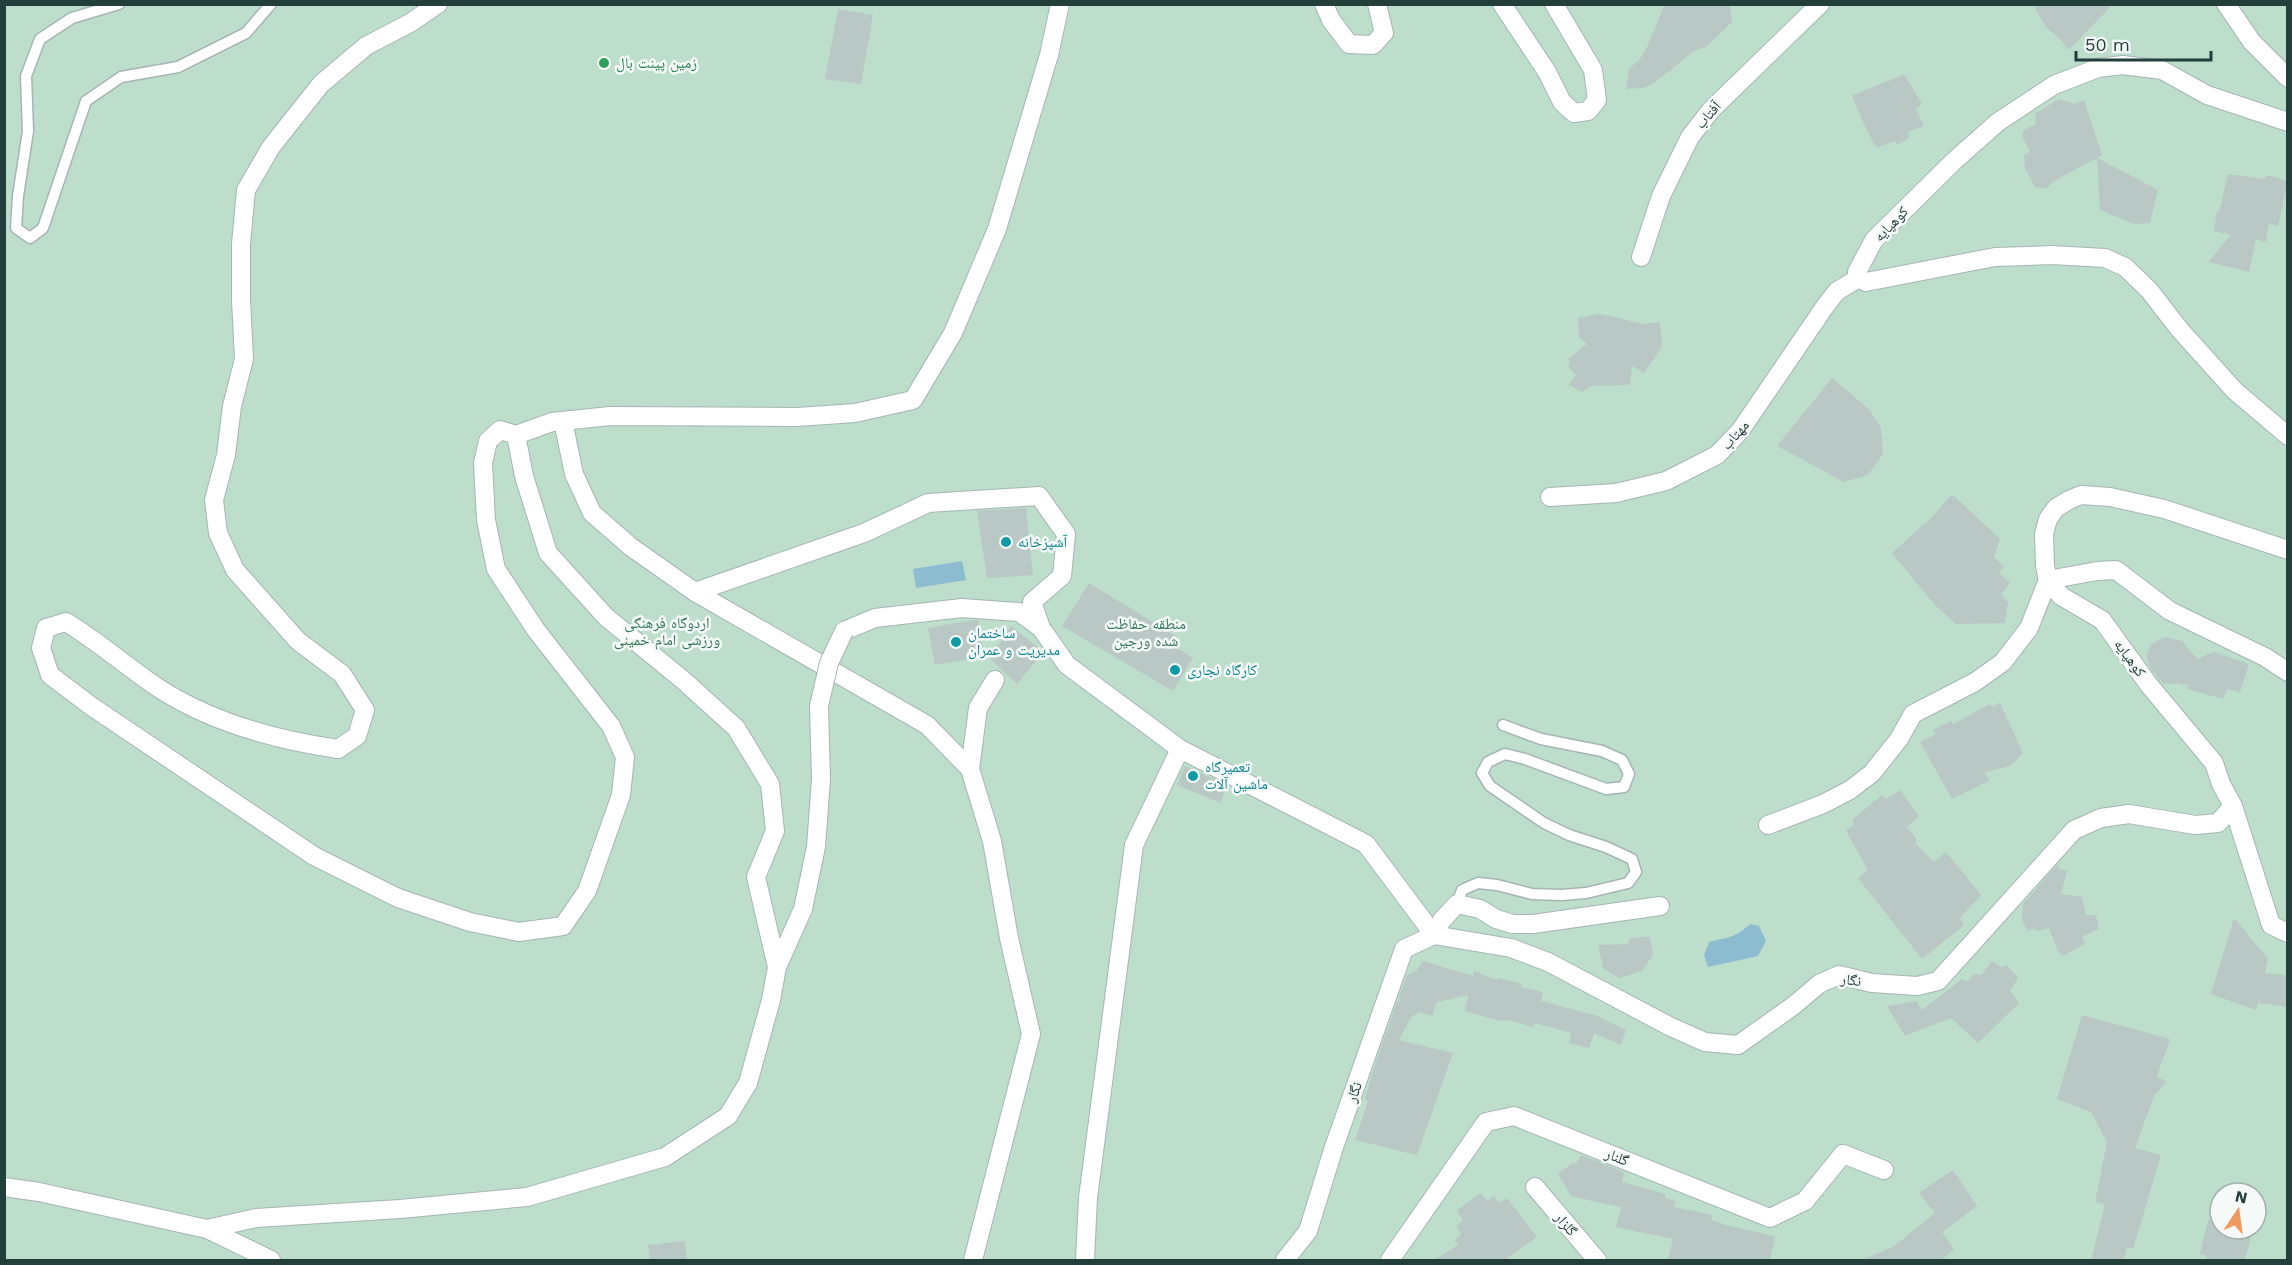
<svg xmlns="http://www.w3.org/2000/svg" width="2292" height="1265" font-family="'Work Sans','Noto Naskh Arabic',sans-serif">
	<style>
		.green { fill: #bddecb; fill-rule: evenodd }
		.water { fill: #8dbcd1 }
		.building { fill: #b9c8c4 }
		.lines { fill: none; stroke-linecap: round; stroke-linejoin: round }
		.service-casing { stroke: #a6b5b3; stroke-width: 13 }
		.minor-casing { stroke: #a6b5b3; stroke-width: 20 }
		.service { stroke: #fff; stroke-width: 10 }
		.minor { stroke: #fff; stroke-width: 18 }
		.minor-bridge-casing { stroke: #a6b5b3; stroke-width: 20; stroke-linecap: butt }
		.minor-bridge { stroke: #fff; stroke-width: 18 }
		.leisure-dot { fill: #2e9e5b; stroke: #f5faf8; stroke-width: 2 }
		.culture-dot { fill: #0f9aa8; stroke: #f5faf8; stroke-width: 2 }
		.labels { text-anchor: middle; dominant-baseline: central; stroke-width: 5; stroke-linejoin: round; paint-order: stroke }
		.leisure-label { font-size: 15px; fill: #27864d; stroke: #f5faf8; text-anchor: start }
		.street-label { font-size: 15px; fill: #233f3c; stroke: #f5faf8 }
		.culture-label { font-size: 15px; fill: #0d838f; stroke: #f5faf8; text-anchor: start }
		.park-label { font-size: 15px; fill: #2e7655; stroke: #f5faf8 }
	</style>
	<rect width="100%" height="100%" fill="#e4edeb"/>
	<path class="green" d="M5,5H2287V1260H5ZM2220,1193H2256V1229H2220Z"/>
	<g class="water">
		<path d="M962,561L966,580L916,588L913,569Z"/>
		<path d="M1750,924L1759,926L1766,941L1758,956L1708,967L1704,955L1709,942C1726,938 1737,937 1750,924Z"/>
	</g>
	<g class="building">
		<path d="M1665,4H1730L1732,22L1706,47L1694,51L1653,84L1643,88L1626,89L1629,69L1640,59L1647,47Z"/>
		<path d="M2033,4H2113L2069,50L2059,38L2046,27Z"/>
		<path d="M838,9L873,15L861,84L825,79Z"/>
		<path d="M1904,74L1922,104L1916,109L1924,126L1908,132L1909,138L1897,145L1895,141L1877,148L1868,133L1852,96Z"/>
		<path d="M2059,99L2075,104L2084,100L2102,155L2097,158L2158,190L2150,223L2134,224L2100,210L2097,158L2054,181L2046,189L2035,187L2025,168L2024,155L2030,152L2022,136L2024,130L2036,124L2035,114Z"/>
		<path d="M2228,174L2264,179L2268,175L2288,181L2278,226L2269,224L2266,242L2256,239L2249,272L2208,262L2231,235L2214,231L2217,211L2219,212Z"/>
		<path d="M1600,314L1644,324L1660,322L1662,347L1644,373L1632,366L1630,385L1592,386L1582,392L1569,385L1576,375L1568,366L1570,362L1568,359L1587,344L1579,337L1578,318Z"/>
		<path d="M1832,378L1869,409L1881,428L1883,454L1868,475L1844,482L1777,446Z"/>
		<path d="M1952,494L2000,539L1994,557L2004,567L1999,573L2010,583L2001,594L2008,603L2005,623L1956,624L1935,605L1892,553L1924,524L1925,525Z"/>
		<path d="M1026,508L1033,575L987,578L977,511Z"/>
		<path d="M1089,583L1177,637L1172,645L1193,658L1173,691L1062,626Z"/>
		<path d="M972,620H978L984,657L935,665L928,628Z"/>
		<path d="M1011,626L1044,652L1017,684L990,659Z"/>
		<path d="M2165,637L2182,641L2197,659L2214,652L2249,664L2240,692L2227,689L2223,699L2187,689L2189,685L2163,683L2151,669L2146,656L2151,644Z"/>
		<path d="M2000,703L2023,753L2010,766L1985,772L1989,781L1952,799L1920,742L1936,734L1933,730L1951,721L1953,724L1990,704L1992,707Z"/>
		<path d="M1185,766L1227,785L1220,803L1177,785Z"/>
		<path d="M1900,790L1919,816L1907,827L1916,838V844L1934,862L1946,852L1981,895L1960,918L1964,925L1922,959L1858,878L1868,870L1846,831L1854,824L1852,820L1882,795L1886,799Z"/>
		<path d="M2059,863V869L2067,871L2061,894L2082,897L2086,915H2096L2099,929L2082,937L2085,944L2063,956L2058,951L2049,928L2037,931L2035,928L2028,931L2022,920L2023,904Z"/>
		<path d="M2234,918L2268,959L2265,973L2288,975V1007L2258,1003L2256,1010L2211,994Z"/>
		<path d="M1650,937L1653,955L1642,971L1619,978L1603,968L1598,945L1628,944L1630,938Z"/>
		<path d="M1423,961L1473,976L1474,971L1497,980L1498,978L1522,984L1521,987L1543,992L1541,1001L1595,1015L1626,1030L1621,1045L1594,1033L1589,1048L1569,1043L1571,1033L1534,1023L1533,1027L1508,1020L1500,1021L1465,1011L1469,995L1437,1002L1432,1016L1420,1012L1411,1017L1399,1040L1453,1053L1417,1155L1355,1140L1368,1101L1365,1099L1372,1074L1397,1002L1400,1001L1399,996L1407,975L1416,971Z"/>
		<path d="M1992,961L2001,967L2007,965L2018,978L2010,991L2019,1003L1978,1043L1951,1018L1905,1036L1887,1006L1916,1001L1922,1010L1962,979L1967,982L1975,974L1981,975Z"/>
		<path d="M2082,1015L2170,1039L2157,1076L2166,1082L2154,1096L2135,1148L2161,1155L2133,1249L2127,1247L2124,1260H2091L2105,1204L2095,1202L2107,1142L2091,1112L2057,1099Z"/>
		<path d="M1581,1155L1624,1172L1622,1182L1665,1194V1198L1675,1201L1674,1207L1712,1215V1220L1725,1225L1775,1236L1770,1260H1668L1673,1239L1616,1227L1621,1207L1571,1196L1558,1174L1572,1163H1577Z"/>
		<path d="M1953,1170L1977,1206L1942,1232L1954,1249L1942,1260H1862L1893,1247L1935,1213L1919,1193Z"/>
		<path d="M1481,1193L1487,1201L1494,1196L1500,1203L1507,1198L1537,1237L1505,1260H1434L1458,1245L1455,1240L1461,1234L1456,1226L1463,1220L1457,1210Z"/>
		<path d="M2208,1220L2220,1222V1229H2253L2245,1260H2206L2207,1256L2200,1254Z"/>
		<path d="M685,1241L687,1260H650L648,1245Z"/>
	</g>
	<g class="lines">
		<defs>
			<g id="service">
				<path d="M119,4L72,18L40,39L26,76L28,131L18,196L16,228L30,238L43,228L86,101L121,77L178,67L246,33L271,4"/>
				<path d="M1457,904L1462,890L1478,883L1497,885L1532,894L1562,895L1586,893L1628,883L1636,872L1632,859L1606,847L1569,835L1544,823L1490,786L1482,773L1488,762L1505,754L1525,759L1606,789L1624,787L1629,774L1622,760L1602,751L1541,739L1503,725"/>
			</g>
			<g id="minor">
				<path d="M438,4L410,23L366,46L321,84L271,147L246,190L241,244V300L244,359L232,406L226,455L214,500L218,533L235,570L298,641L342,674L365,710L357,736L338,749C276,740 213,723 160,689C128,668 99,642 66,622L46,628L41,648L50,675L91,706L314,856L398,898L470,922L519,932L563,926L587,891L621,795L625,757L611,726L536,630L496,569L486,520L483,463L488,441L500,430L516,435L552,422L610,416L797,417L855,413L913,400L953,333L997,229L1049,55L1060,4"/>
				<path d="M1324,4L1331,20L1349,44L1373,45L1384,33L1377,4"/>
				<path d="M1502,4L1547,72L1562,102L1574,113L1588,111L1597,100L1593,70L1554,4"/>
				<path d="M2226,4L2252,42L2288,78"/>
				<path d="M2288,122L2207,95L2162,70L2123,65L2098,68L2054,85L1998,122L1954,161L1874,240L1857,272L1859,278L1866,282L1995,257L2052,255L2105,258L2125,267L2149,290L2180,330L2235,391L2288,436"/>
				<path d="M1641,257L1661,196L1690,137L1711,110L1820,4"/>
				<path d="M563,421L574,474L592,513L631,547L695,592L927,725L970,769L992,841L1009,938L1031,1034L973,1260"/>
				<path d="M516,435L524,476L548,553L606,617L683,680L736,728L770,784L775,831L756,877L777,967"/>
				<path d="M1550,497L1616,493L1666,481L1717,455L1740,431L1826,305L1837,291L1859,278"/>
				<path d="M2288,550L2164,509L2110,497L2081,495L2069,500L2056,508L2048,519L2044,534L2045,566L2048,580L2061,596L2102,620L2149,685L2214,763L2221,784L2233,806L2271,925L2288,933"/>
				<path d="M695,592L864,533L928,503L1039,496L1066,534L1062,576L1032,602L1041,628L1067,665L1180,749L1366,844L1434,935L1442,920L1457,904L1480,909L1496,919L1513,924H1533L1660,906"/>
				<path d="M844,631L875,618L962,608L1019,612L1041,628"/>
				<path d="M970,769L978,708L995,680"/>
				<path d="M1768,825L1823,804L1850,790L1872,773L1899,739L1913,714L1975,682L2003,662L2029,628L2048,580L2097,571L2116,570L2170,611L2265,657L2288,672"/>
				<path d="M4,1187L39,1192L207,1229L271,1260"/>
				<path d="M1535,1187L1597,1260"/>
				<path d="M207,1229L256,1218L400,1209L527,1197L665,1157L728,1116L748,1083L771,1000L777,967L803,909L816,847L821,779L819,706"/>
				<path d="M1085,1260L1088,1198L1134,845L1180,749"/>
				<path d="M1285,1260L1308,1231L1334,1147L1404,949L1434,935L1511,948L1548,962L1671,1027L1705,1042L1738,1045L1793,1006L1819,984L1839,975L1872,983L1917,986L1938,981L2074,830L2101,818L2129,814L2195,825L2218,823L2233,806"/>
				<path d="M1390,1260L1486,1122L1514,1116L1770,1218L1805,1201L1843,1154L1884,1170"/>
			</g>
		</defs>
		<use href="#service" class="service-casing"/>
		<use href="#minor" class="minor-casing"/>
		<use href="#service" class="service"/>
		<use href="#minor" class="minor"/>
		<defs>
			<path id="minor-bridge" d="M819,706L829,663L844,631"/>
		</defs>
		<use href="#minor-bridge" class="minor-bridge-casing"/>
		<use href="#minor-bridge" class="minor-bridge"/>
	</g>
	<circle class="leisure-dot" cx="604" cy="63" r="6"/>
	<g class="culture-dot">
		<circle cx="1006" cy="542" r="6"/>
		<circle cx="956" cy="642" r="6"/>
		<circle cx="1175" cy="670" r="6"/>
		<circle cx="1193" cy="776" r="6"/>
	</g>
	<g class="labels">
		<g class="leisure-label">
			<text x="616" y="63">زمین پینت بال</text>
		</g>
		<g class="street-label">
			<text transform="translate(1708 115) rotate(-49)">آفتاب</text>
			<text transform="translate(1891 224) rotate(-46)">کوهپایه</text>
			<text transform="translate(1735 435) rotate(-49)">مهتاب</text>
			<text transform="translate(2130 658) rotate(54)">کوهپایه</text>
			<text transform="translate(1851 980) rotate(8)">نگار</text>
			<text transform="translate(1354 1092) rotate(-70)">نگار</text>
			<text transform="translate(1617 1157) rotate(22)">گلنار</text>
			<text transform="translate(1566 1224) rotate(50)">گلزار</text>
		</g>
		<g class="culture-label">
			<text x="1018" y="542">آشپزخانه</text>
			<text x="968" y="633">ساختمان<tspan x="968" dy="17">مدیریت و عمران</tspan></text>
			<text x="1187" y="670">کارگاه نجاری</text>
			<text x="1205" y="767">تعمیرگاه<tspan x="1205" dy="17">ماشین آلات</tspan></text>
		</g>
		<g class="park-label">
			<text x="667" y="623">اردوگاه فرهنگی<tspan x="667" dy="17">ورزشی امام خمینی</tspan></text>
			<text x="1146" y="624">منطقه حفاظت<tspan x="1146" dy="17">شده ورجین</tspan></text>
		</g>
	</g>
	<rect width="2292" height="1265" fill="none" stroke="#233f3c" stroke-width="12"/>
	<g transform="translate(2238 1211) rotate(13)"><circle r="28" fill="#f5faf8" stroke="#a1afad" stroke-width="1.5"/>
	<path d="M0-4.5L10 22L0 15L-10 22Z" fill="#f19a5f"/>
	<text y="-9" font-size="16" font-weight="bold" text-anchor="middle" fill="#233f3c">N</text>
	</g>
	<path d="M2076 51v9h135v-9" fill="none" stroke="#233f3c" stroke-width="3"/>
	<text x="2085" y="51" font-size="18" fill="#233f3c" stroke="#f5faf8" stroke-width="4.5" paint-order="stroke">50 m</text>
</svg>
